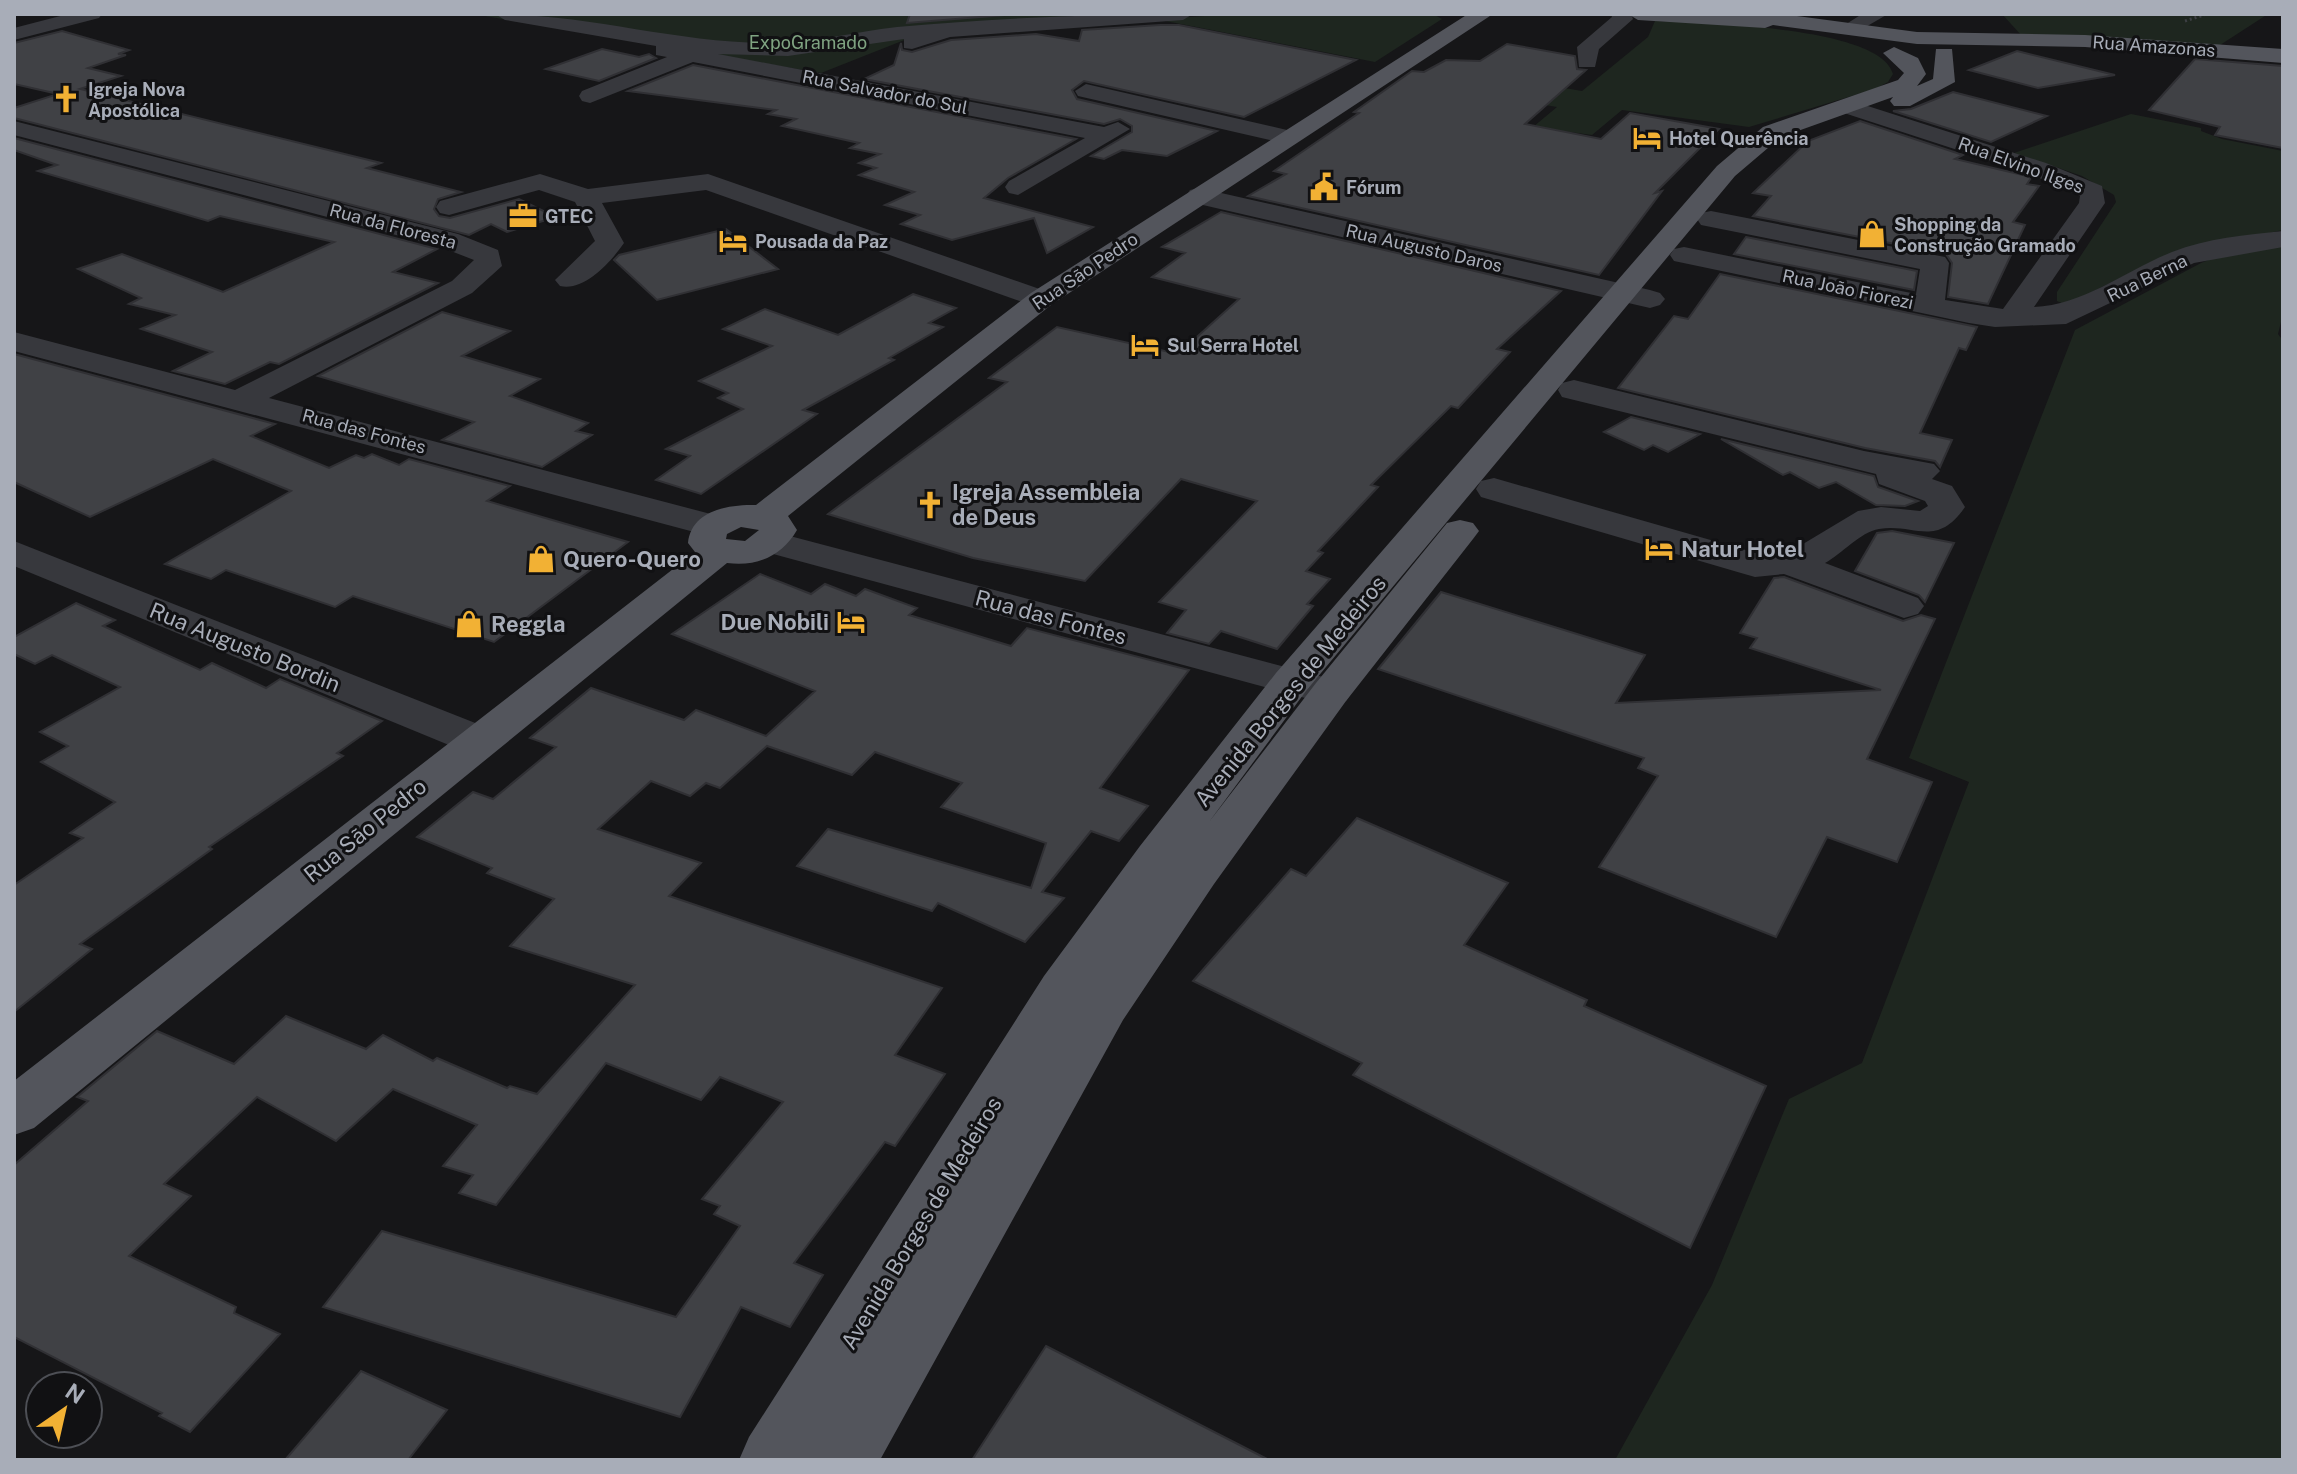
<svg xmlns="http://www.w3.org/2000/svg" width="2297" height="1474" font-family="'Public Sans',sans-serif">
	<style>
		.green { fill: #1e261f }
		.building { fill: #404145; stroke: #303034; stroke-width: 2 }
		.lines { fill: none; stroke-linecap: round; stroke-linejoin: round }
		.path { stroke: #3d3f44; stroke-width: 3; stroke-dasharray: 2 3; stroke-linecap: butt }
		.minor { fill: #37383d; fill-rule: evenodd }
		.major { fill: #53555c; fill-rule: evenodd }
		.labels { text-anchor: middle; dominant-baseline: central; stroke-width: 6; stroke-linejoin: round; paint-order: stroke }
		.far-park-label { font-size: 18px; fill: #7fa381; stroke: #111113 }
		.far-street-label { font-size: 18px; fill: #a8adb8; stroke: #111113 }
		.far-poi-label { font-size: 18px; font-weight: bold; fill: #a8adb8; stroke: #111113; text-anchor: start }
		.poi-label { font-size: 22px; font-weight: bold; fill: #a8adb8; stroke: #111113; text-anchor: start }
		.street-label { font-size: 22px; fill: #a8adb8; stroke: #111113 }
	</style>
	<rect width="100%" height="100%" fill="#161618"/>
	<g class="green">
		<path d="M473,14H1111L945,24L821,73Z"/>
		<path d="M1237,14H1433L1442,19L1375,62L1155,19Z"/>
		<path d="M2002,14H2268L2217,47L2021,35Z"/>
		<path d="M1655,21C1699,23 1881,26 1893,74L1888,82L1875,89L1749,127L1622,110L1592,135L1533,127L1557,107L1521,101L1541,84L1582,91L1648,37Z"/>
		<path d="M2131,114L2201,128V131L2222,139L2283,151V230L2164,256L2066,305L2057,301V292L2116,202L2114,195L2082,176L2014,153Z"/>
		<path d="M2283,243V314L2278,334L2283,341V1460H1615L1712,1285L1789,1099L1862,1063L1969,782L1909,758L2075,330L2201,263L2232,251Z"/>
	</g>
	<g class="building">
		<path d="M910,14H1017L907,23Z"/>
		<path d="M1160,25H1179L1356,60L1244,117L1084,81L1072,90L1077,99L1217,131L1167,156L1122,150L1104,159L1091,156L1132,132V126L1120,119L1104,124L864,79L894,65L901,43L902,50L912,52L951,40L1036,34L1079,41L1082,30Z"/>
		<path d="M62,31L129,50L118,54L126,55L88,68L121,76L80,89L381,163L367,168L461,192L438,199L434,209L439,216L450,218L519,199L556,217L507,232L491,224L469,235L14,118V108L58,94L14,84V43Z"/>
		<path d="M1507,44L1575,56L1577,69L1586,70L1525,124L1601,139L1630,113L1719,129L1655,193L1662,191L1599,275L1248,196L1286,174L1274,171L1359,113L1354,112L1412,71L1424,72L1446,60L1480,61Z"/>
		<path d="M602,49L639,57L649,54L656,58L599,81L546,69Z"/>
		<path d="M2017,51L2115,75L2038,88L1969,70Z"/>
		<path d="M2195,59L2283,66V148L2215,135L2220,127L2149,110Z"/>
		<path d="M693,65L1076,139L1008,178L984,198L1093,227L1047,253L1034,218L952,240L901,224L920,215L885,205L914,192L859,175L876,168L859,163L880,154L850,148L859,143L782,126L796,119L768,114L776,110L628,91Z"/>
		<path d="M1953,92L2047,116L1991,142L1893,111L1911,109Z"/>
		<path d="M1860,121L1963,155L1955,159L2027,176L2031,178L2027,184L2039,186L2013,222L2025,225L1988,304L1948,297L1952,263L1946,254L1753,216L1771,196L1753,193L1808,141Z"/>
		<path d="M14,138L437,249L393,272L438,283L279,364L270,362L225,384L173,371L212,352L141,329L175,315L129,304L141,298L78,269L122,254L223,292L334,242L220,216L208,221L38,171L57,165L14,150Z"/>
		<path d="M1221,212L1561,291L1497,349L1510,352L1458,408L1451,406L1371,485L1378,487L1318,551L1323,553L1306,571L1330,579L1307,604L1313,606L1277,649L1221,631L1209,644L1167,633L1186,610L1159,602L1257,501L1181,479L1085,581L973,558L828,514L1007,382L989,378L1057,327L1178,354L1239,299L1152,277L1185,253L1162,247Z"/>
		<path d="M726,229L778,269L657,300L614,260L619,255Z"/>
		<path d="M1746,237L1917,271L1914,290L1734,254Z"/>
		<path d="M1720,274L1977,327L1966,350L1959,348L1920,433L1952,440L1940,467L1935,461L1865,448L1618,388L1674,316L1688,319Z"/>
		<path d="M913,294L956,308L929,323L943,327L889,358L894,360L803,410L817,414L701,494L656,480L690,456L666,449L743,409L718,398L728,393L699,381L772,346L723,329L765,309L838,335Z"/>
		<path d="M442,312L510,331L462,356L540,379L510,396L588,423L576,431L592,435L542,467L442,440L474,422L318,376Z"/>
		<path d="M14,354L275,424L251,436L329,468L356,455L364,458L372,454L399,465L409,459L510,486L487,501L628,542L494,642L353,596L335,607L226,570L211,579L165,564L291,491L213,459L90,517L14,482Z"/>
		<path d="M1631,417L1700,434L1668,452L1653,445L1644,450L1604,432Z"/>
		<path d="M1721,439L1874,476L1878,487L1918,501L1905,506L1876,505L1836,482L1819,488L1790,472L1783,475Z"/>
		<path d="M1892,531L1954,543L1925,602L1919,595L1855,571L1877,533Z"/>
		<path d="M760,574L811,594L825,584L856,596L865,589L917,608L909,615L1011,646L1027,628L1189,670L1100,788L1148,806L1119,841L1091,831L1042,892L1064,898L1025,942L938,903L932,911L797,866L828,829L1031,888L1046,843L941,807L962,783L875,752L852,775L767,746L720,788L706,783L690,796L651,781L598,829L701,863L669,896L942,988L895,1055L945,1074L895,1146L885,1142L794,1263L823,1275L790,1327L741,1307L680,1417L323,1307L382,1231L676,1317L740,1226L714,1214L720,1206L702,1199L783,1102L720,1077L701,1100L606,1063L496,1205L459,1193L473,1175L443,1166L477,1125L393,1089L336,1141L257,1097L164,1184L191,1196L129,1256L236,1307L234,1313L280,1334L190,1432L159,1416L162,1413L14,1337V1165L88,1101L77,1097L157,1031L234,1064L286,1016L366,1049L383,1035L433,1061L437,1058L507,1088L510,1086L537,1094L635,985L510,946L554,899L487,873L492,868L417,837L473,792L493,799L556,747L530,738L591,688L684,720L696,710L766,736L815,691L672,634Z"/>
		<path d="M1784,577L1903,621L1921,615L1935,619L1867,759L1932,782L1897,862L1827,837L1776,937L1599,867L1658,776L1638,768L1644,758L1378,669L1441,592L1645,655L1616,703L1881,690L1750,648L1757,638L1740,633L1774,578Z"/>
		<path d="M76,603L115,620L103,626L200,670L212,663L266,688L280,679L382,721L337,753L343,756L209,847L212,849L80,944L92,949L14,1012V885L83,838L70,833L115,802L41,762L68,746L40,732L120,687L52,655L35,664L14,654V637Z"/>
		<path d="M1357,818L1508,883L1464,945L1587,1000L1584,1006L1766,1086L1690,1248L1353,1075L1362,1063L1193,981L1291,869L1306,876Z"/>
		<path d="M1046,1346L1269,1460H972Z"/>
		<path d="M361,1371L447,1410L408,1460H285Z"/>
	</g>
	<g class="lines">
		<path class="path" d="M2185,21L2207,14"/>
		<g class="minor">
			<path d="M68,14H102L99,18L14,40V28Z"/>
			<path d="M495,14C586,14 674,42 765,43C810,44 853,32 897,27C995,18 1095,14 1193,14L1183,20L950,37L912,49L904,48V39L788,56L718,54L1104,127L1118,122L1130,129L1018,195L1009,193L1005,187L1009,181L1085,138L693,62L590,103L582,101L579,96L582,91L667,57L656,55V46L505,20Z"/>
			<path d="M1611,14H1631L1633,19L1599,49L1595,67H1579L1577,47L1612,17Z"/>
			<path d="M1862,14H1888L1857,32H1843L1840,28Z"/>
			<path d="M1086,84L1287,130L1299,137L1287,144L1078,96L1075,91Z"/>
			<path d="M1849,100L2046,163L2102,186L2105,203L2034,307C2084,305 2127,270 2172,252C2207,238 2246,235 2283,231V247L2194,263L2066,324L1995,327L1969,323L1674,261L1670,255L1674,249L1684,247L1916,294L1920,269L1701,225L1697,219L1701,213L1711,211L1945,257L1949,263L1945,300L2003,309L2079,203L2080,196L2028,173L1841,112L1837,107L1841,102Z"/>
			<path d="M14,121L458,234L498,250L502,266L472,293L269,398L726,518L732,526L726,534L713,537L14,351V332L235,390L452,281L474,260L438,246L14,135Z"/>
			<path d="M540,174L588,189L708,174L1051,293L1056,299L1051,305H1031L706,190L602,203L624,243C611,262 584,292 560,286L555,280L595,241L575,202L539,190L449,215L440,213L436,207L440,201Z"/>
			<path d="M1199,188L1650,290L1660,293L1665,299L1660,305L1650,308L1190,202L1186,196L1190,190Z"/>
			<path d="M1574,380L1864,451L1934,464L1940,471L1932,479L1952,486L1965,507C1936,549 1915,523 1879,529C1860,532 1842,554 1825,563L1918,598L1924,606L1918,614L1904,618L1784,574L1755,577L1741,573L1481,497L1476,489L1481,481L1494,478L1756,553L1798,547L1858,511L1881,507L1920,511L1928,506L1925,501L1879,484L1876,474L1562,397L1558,390L1562,383Z"/>
			<path d="M771,531L1346,683L1352,692L1346,701L1331,705L758,550L752,542L758,534Z"/>
			<path d="M14,541L493,730L499,740L493,750L477,754L461,750L14,566Z"/>
		</g>
		<g class="major">
			<path d="M1468,14H1493L1051,305L788,516L797,530C782,556 757,567 727,563L34,1128L14,1135V1081L695,552L688,543C691,511 728,504 756,505L1031,293ZM741,527L759,530L745,541L726,539L727,534Z"/>
			<path d="M1628,14H1782L1917,32L2085,35L2283,49V63L2085,47L1917,44L1773,25L1765,28L1638,20Z"/>
			<path d="M1894,47L1918,58L1926,74L1917,86L1933,79L1936,49H1952L1955,82L1910,106H1894L1890,101L1893,97L1781,137L1735,176L1306,691L1209,822L1316,683L1447,523L1460,520L1473,523L1479,531L1473,539L1346,701L1214,884L1123,1020L880,1460H739L749,1437L1044,976L1140,846L1276,673L1717,166L1763,127L1898,80L1904,73L1883,53Z"/>
		</g>
	</g>
	<defs>
		<symbol id="church-bare" viewBox="-9 -9 18 18"><path d="M-1.2-6h2.4v3.5h3.3v2.4h-3.3V6h-2.4V-.1h-3.3v-2.4h3.3Z" fill="#f2b134" stroke="#111113" stroke-width="2.5" paint-order="stroke"/></symbol>
		<symbol id="hotel-bare" viewBox="-9 -9 18 18"><path d="M-6-4.5h1.5V1H6V5H4.5V3h-9V5H-6ZM-4 0a1.8 1.8 0 1 1 3.6 0ZM.5 0V-2.5h3Q6-2.5 6 0Z" fill="#f2b134" stroke="#111113" stroke-width="2.5" paint-order="stroke"/></symbol>
		<symbol id="civic-bare" viewBox="-9 -9 18 18"><path d="M-.6-6.5H3V-4.5H.6V-3L4-1V1h2V6H-6V1h2V-1L-.6-3ZM-1.2 2.5V6h2.4V2.5Z" fill="#f2b134" stroke="#111113" stroke-width="2.5" paint-order="stroke"/></symbol>
		<symbol id="office-bare" viewBox="-9 -9 18 18"><path d="M-6-3h4V-5.5h4V-3h4V5H-6ZM-1-4.5V-3h2v-1.5ZM-6 0V1H6V0Z" fill="#f2b134" stroke="#111113" stroke-width="2.5" paint-order="stroke"/></symbol>
		<symbol id="shop-bare" viewBox="-9 -9 18 18"><path d="M-5-2.5h2.3a2.7 3.5 0 0 1 5.4 0H5L5.5 6h-11ZM-1.5-2.5h3a1.5 2.3 0 0 0-3 0Z" fill="#f2b134" stroke="#111113" stroke-width="2.5" paint-order="stroke"/></symbol>
	</defs>
	<g fill-rule="evenodd">
		<use href="#church-bare" x="46" y="79" width="40" height="40"/>
		<use href="#hotel-bare" x="1627" y="118" width="40" height="40"/>
		<use href="#civic-bare" x="1304" y="167" width="40" height="40"/>
		<use href="#office-bare" x="503" y="196" width="40" height="40"/>
		<use href="#shop-bare" x="1852" y="214" width="40" height="40"/>
		<use href="#hotel-bare" x="713" y="221" width="40" height="40"/>
		<use href="#hotel-bare" x="1125" y="325" width="40" height="40"/>
		<use href="#church-bare" x="910" y="485" width="40" height="40"/>
		<use href="#hotel-bare" x="1639" y="529" width="40" height="40"/>
		<use href="#shop-bare" x="521" y="539" width="40" height="40"/>
		<use href="#hotel-bare" x="831" y="602" width="40" height="40"/>
		<use href="#shop-bare" x="449" y="604" width="40" height="40"/>
	</g>
	<g class="labels">
		<g class="far-park-label">
			<text x="808" y="42">ExpoGramado</text>
		</g>
		<g class="far-street-label">
			<text transform="translate(2154 46) rotate(4)">Rua Amazonas</text>
			<text transform="translate(885 92) rotate(11)">Rua Salvador do Sul</text>
			<text transform="translate(2021 165) rotate(20)">Rua Elvino Ilges</text>
			<text transform="translate(393 226) rotate(15)">Rua da Floresta</text>
			<text transform="translate(1424 248) rotate(13)">Rua Augusto Daros</text>
			<text transform="translate(1085 271) rotate(-34)">Rua São Pedro</text>
			<text transform="translate(2147 278) rotate(-26)">Rua Berna</text>
			<text transform="translate(1848 289) rotate(12)">Rua João Fiorezi</text>
			<text transform="translate(364 431) rotate(15)">Rua das Fontes</text>
		</g>
		<g class="far-poi-label">
			<text x="88" y="89">Igreja Nova<tspan x="88" dy="21">Apostólica</tspan></text>
			<text x="1669" y="138">Hotel Querência</text>
			<text x="1346" y="187">Fórum</text>
			<text x="545" y="216">GTEC</text>
			<text x="1894" y="224">Shopping da<tspan x="1894" dy="21">Construção Gramado</tspan></text>
			<text x="755" y="241">Pousada da Paz</text>
			<text x="1167" y="345">Sul Serra Hotel</text>
		</g>
		<g class="poi-label">
			<text x="952" y="492">Igreja Assembleia<tspan x="952" dy="25">de Deus</tspan></text>
			<text x="1681" y="549">Natur Hotel</text>
			<text x="563" y="559">Quero-Quero</text>
			<text x="829" y="622" text-anchor="end">Due Nobili</text>
			<text x="491" y="624">Reggla</text>
		</g>
		<g class="street-label">
			<text transform="translate(1051 617) rotate(15)">Rua das Fontes</text>
			<text transform="translate(245 647) rotate(22)">Rua Augusto Bordin</text>
			<text transform="translate(1290 691) rotate(-51)">Avenida Borges de Medeiros</text>
			<text transform="translate(365 830) rotate(-39)">Rua São Pedro</text>
			<text transform="translate(921 1223) rotate(-59)">Avenida Borges de Medeiros</text>
		</g>
	</g>
	<rect width="2297" height="1474" fill="none" stroke="#a8adb8" stroke-width="32"/>
	<g transform="translate(64 1410) rotate(34)"><circle r="38" fill="#111113" stroke="#4d4f55" stroke-width="2"/>
	<path d="M0-6L14 30L0 20L-14 30Z" fill="#f2b134"/>
	<text y="-12" font-size="22" font-weight="bold" text-anchor="middle" fill="#a8adb8">N</text>
	</g>
</svg>
